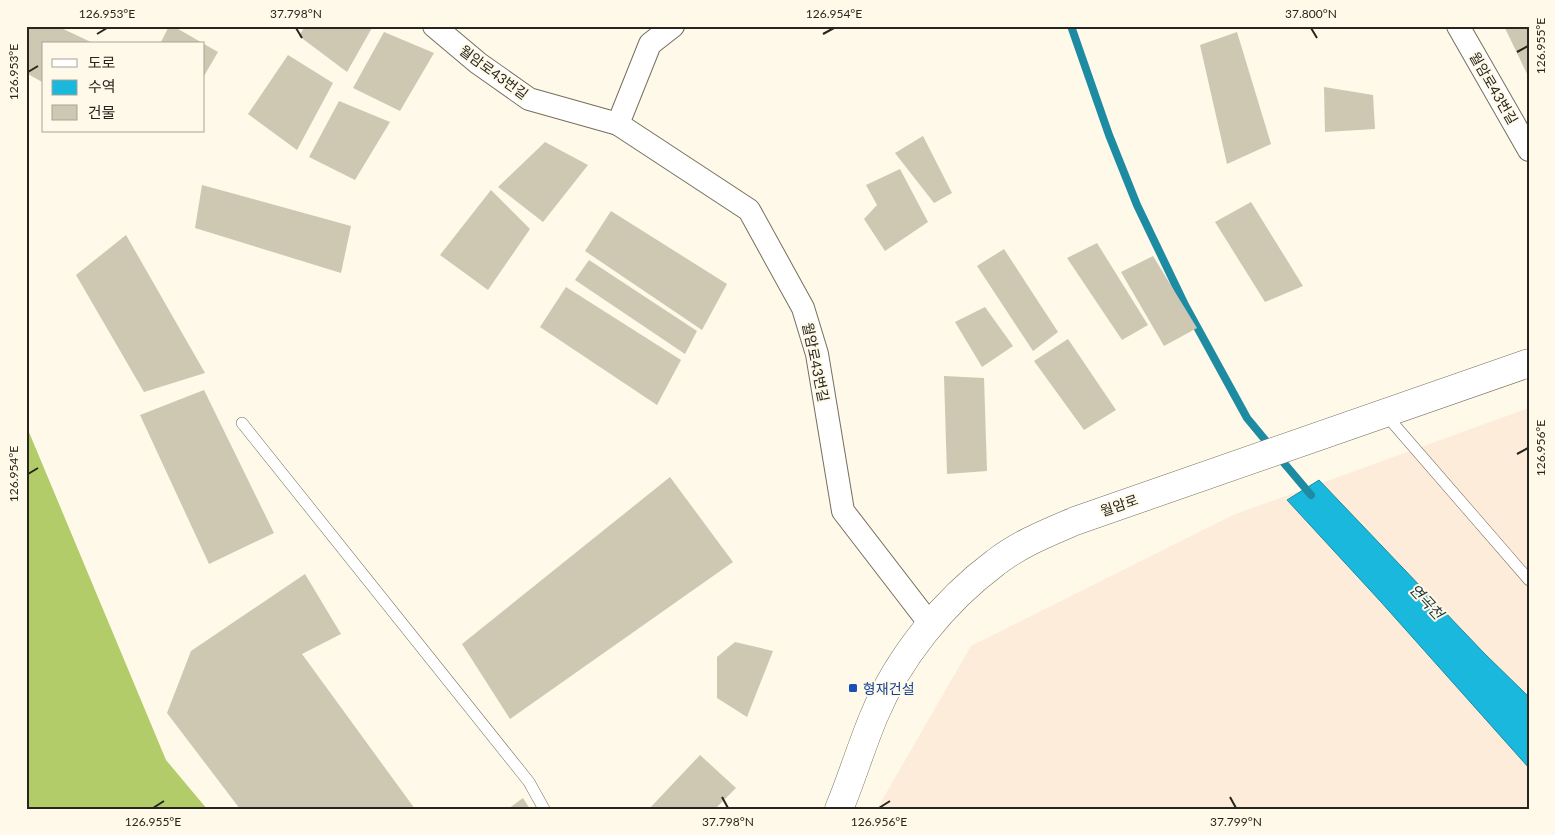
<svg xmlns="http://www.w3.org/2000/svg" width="1555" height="835" font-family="Lato,'Noto Sans KR',sans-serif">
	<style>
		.industrial { fill: #fdecda }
		.forest { fill: #b3cc6a }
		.water { fill: #19b8dc; stroke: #1d8ca3 }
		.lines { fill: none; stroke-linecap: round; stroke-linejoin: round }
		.stream { stroke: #1d8ca3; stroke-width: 8 }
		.building { fill: #cec7b2 }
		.service-casing { stroke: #766f5d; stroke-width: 12 }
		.minor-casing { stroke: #766f5d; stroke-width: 24 }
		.tertiary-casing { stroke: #766f5d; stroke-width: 29 }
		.service { stroke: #fff; stroke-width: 11 }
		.minor { stroke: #fff; stroke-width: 22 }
		.tertiary { stroke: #fff; stroke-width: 28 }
		.ticks { fill: none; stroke: #27251d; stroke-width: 2 }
		.transit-dot { fill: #1a4fb4; stroke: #fef9e8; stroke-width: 2 }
		.labels { text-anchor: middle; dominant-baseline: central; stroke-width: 4; stroke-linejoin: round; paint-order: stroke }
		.street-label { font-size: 14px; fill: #27251d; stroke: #fef9e8 }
		.transit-label { font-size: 14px; fill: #164399; stroke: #fef9e8; text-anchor: start }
		.water-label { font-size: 15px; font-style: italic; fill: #1a3138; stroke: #fef9e8 }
		.neatline { fill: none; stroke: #27251d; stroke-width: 2 }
		.ticks-label { font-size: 12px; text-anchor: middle; fill: #27251d }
	</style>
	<rect width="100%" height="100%" fill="#fef9e8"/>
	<path class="industrial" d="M1529,408V809H877L971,646L1233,515Z"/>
	<path class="forest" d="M26,425L166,760L207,809H26Z"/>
	<path class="water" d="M1319,480L1484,653L1529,697V768L1381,602L1287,500Z"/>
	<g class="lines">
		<g class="stream">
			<path d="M1071,26L1109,135L1137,205L1185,305L1247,418L1271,447"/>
			<path d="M1278,456L1311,495"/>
		</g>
	</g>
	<g class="building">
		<path d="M28,26H57L95,44H44V83L26,73V35Z"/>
		<path d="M169,26H173L218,52L204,76V44H160Z"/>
		<path d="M305,26H373L347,72L299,36Z"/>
		<path d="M1504,26H1529V78Z"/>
		<path d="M384,32L434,53L400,111L353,88Z"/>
		<path d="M1237,32L1271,144L1227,164L1200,45Z"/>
		<path d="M288,55L333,83L297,150L248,114Z"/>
		<path d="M1324,87L1373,95L1375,129L1325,132Z"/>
		<path d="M339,101L390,122L355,180L309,157Z"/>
		<path d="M923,136L952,193L934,203L895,153Z"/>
		<path d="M545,142L588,165L543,222L498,187Z"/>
		<path d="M900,169L928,222L885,251L864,219L877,205L866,185Z"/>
		<path d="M202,185L351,226L341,273L195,228Z"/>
		<path d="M491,190L530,229L488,290L440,255Z"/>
		<path d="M1251,202L1303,286L1265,302L1215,222Z"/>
		<path d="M611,211L727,284L702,330L585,251Z"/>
		<path d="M126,235L205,373L144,392L76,275Z"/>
		<path d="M1097,243L1148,325L1122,340L1067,258Z"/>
		<path d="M1004,249L1058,332L1033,351L977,266Z"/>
		<path d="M1153,256L1197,328L1164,346L1121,272Z"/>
		<path d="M589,260L697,331L685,354L575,280Z"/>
		<path d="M566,287L681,360L657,405L540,327Z"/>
		<path d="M985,307L1013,346L982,367L955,322Z"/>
		<path d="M1068,339L1116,410L1084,430L1034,361Z"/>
		<path d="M944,376L984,378L987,471L947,474Z"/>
		<path d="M204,390L274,533L209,564L140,415Z"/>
		<path d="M670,477L733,562L510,719L462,644Z"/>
		<path d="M305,574L341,634L302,654L415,809H240L167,713L191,651Z"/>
		<path d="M735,642L773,651L747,717L717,698V657Z"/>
		<path d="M700,755L736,788L715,809H649Z"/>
		<path d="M523,798L530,809H508Z"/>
	</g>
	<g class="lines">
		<defs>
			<g id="service">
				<path d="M1385,414L1529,580"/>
				<path d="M242,423L529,782L544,809"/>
			</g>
			<g id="minor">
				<path d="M434,26L478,63L529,99L618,124L749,210L803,308L817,354L843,511L930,624"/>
				<path d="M1458,26L1529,150"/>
				<path d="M618,124L650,44L673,26"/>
			</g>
			<path id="tertiary" d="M839,809C852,778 861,747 874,716C898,658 944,601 995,563C1019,544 1047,533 1075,521L1529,363"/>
		</defs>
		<use href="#service" class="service-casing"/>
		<use href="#minor" class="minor-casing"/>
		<use href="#tertiary" class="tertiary-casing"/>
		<use href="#service" class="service"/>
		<use href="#minor" class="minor"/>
		<use href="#tertiary" class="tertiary"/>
	</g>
	<path class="ticks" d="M296,28L302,38M1311,28L1317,38M97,34L107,28M823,34L834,28M1517,52L1528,46M28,72L38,66M1517,454L1528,448M28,474L38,468M722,797L728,808M1230,797L1236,808M153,808L164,801M879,808L890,801"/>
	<rect class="transit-dot" x="848" y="683" width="10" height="10" rx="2.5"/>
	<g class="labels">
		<g class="street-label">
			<text transform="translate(494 72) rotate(36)">월암로43번길</text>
			<text transform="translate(1494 88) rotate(60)">월암로43번길</text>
			<text transform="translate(816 362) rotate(78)">월암로43번길</text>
			<text transform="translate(1119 505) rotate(-19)">월암로</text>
		</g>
		<g class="transit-label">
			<text x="863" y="688">형재건설</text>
		</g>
		<g class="water-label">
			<text transform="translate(1427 601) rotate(47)">연곡천</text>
		</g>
	</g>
	<rect width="1555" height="835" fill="none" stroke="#fef9e8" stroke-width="55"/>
	<rect x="42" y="42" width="162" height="90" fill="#fef9e8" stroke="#a8a497"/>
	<rect x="52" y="59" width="25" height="8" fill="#ffffff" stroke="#a8a497"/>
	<text x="88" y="68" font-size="15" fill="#27251d">도로</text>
	<rect x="52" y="80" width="25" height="15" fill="#19b8dc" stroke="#a8a497"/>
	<text x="88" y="92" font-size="15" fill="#27251d">수역</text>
	<rect x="52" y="105" width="25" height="15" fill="#cec7b2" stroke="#a8a497"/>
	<text x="88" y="118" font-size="15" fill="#27251d">건물</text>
	<rect x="28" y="28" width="1500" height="780" class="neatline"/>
	<g class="ticks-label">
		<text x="107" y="18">126.953°E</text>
		<text x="296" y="18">37.798°N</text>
		<text x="834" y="18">126.954°E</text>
		<text x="1311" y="18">37.800°N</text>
		<text transform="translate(1541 46) rotate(-90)" y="4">126.955°E</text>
		<text transform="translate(14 72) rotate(-90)" y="4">126.953°E</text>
		<text transform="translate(1541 448) rotate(-90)" y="4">126.956°E</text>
		<text transform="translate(14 474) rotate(-90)" y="4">126.954°E</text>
		<text x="153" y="826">126.955°E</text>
		<text x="728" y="826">37.798°N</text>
		<text x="879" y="826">126.956°E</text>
		<text x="1236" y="826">37.799°N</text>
	</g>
</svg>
